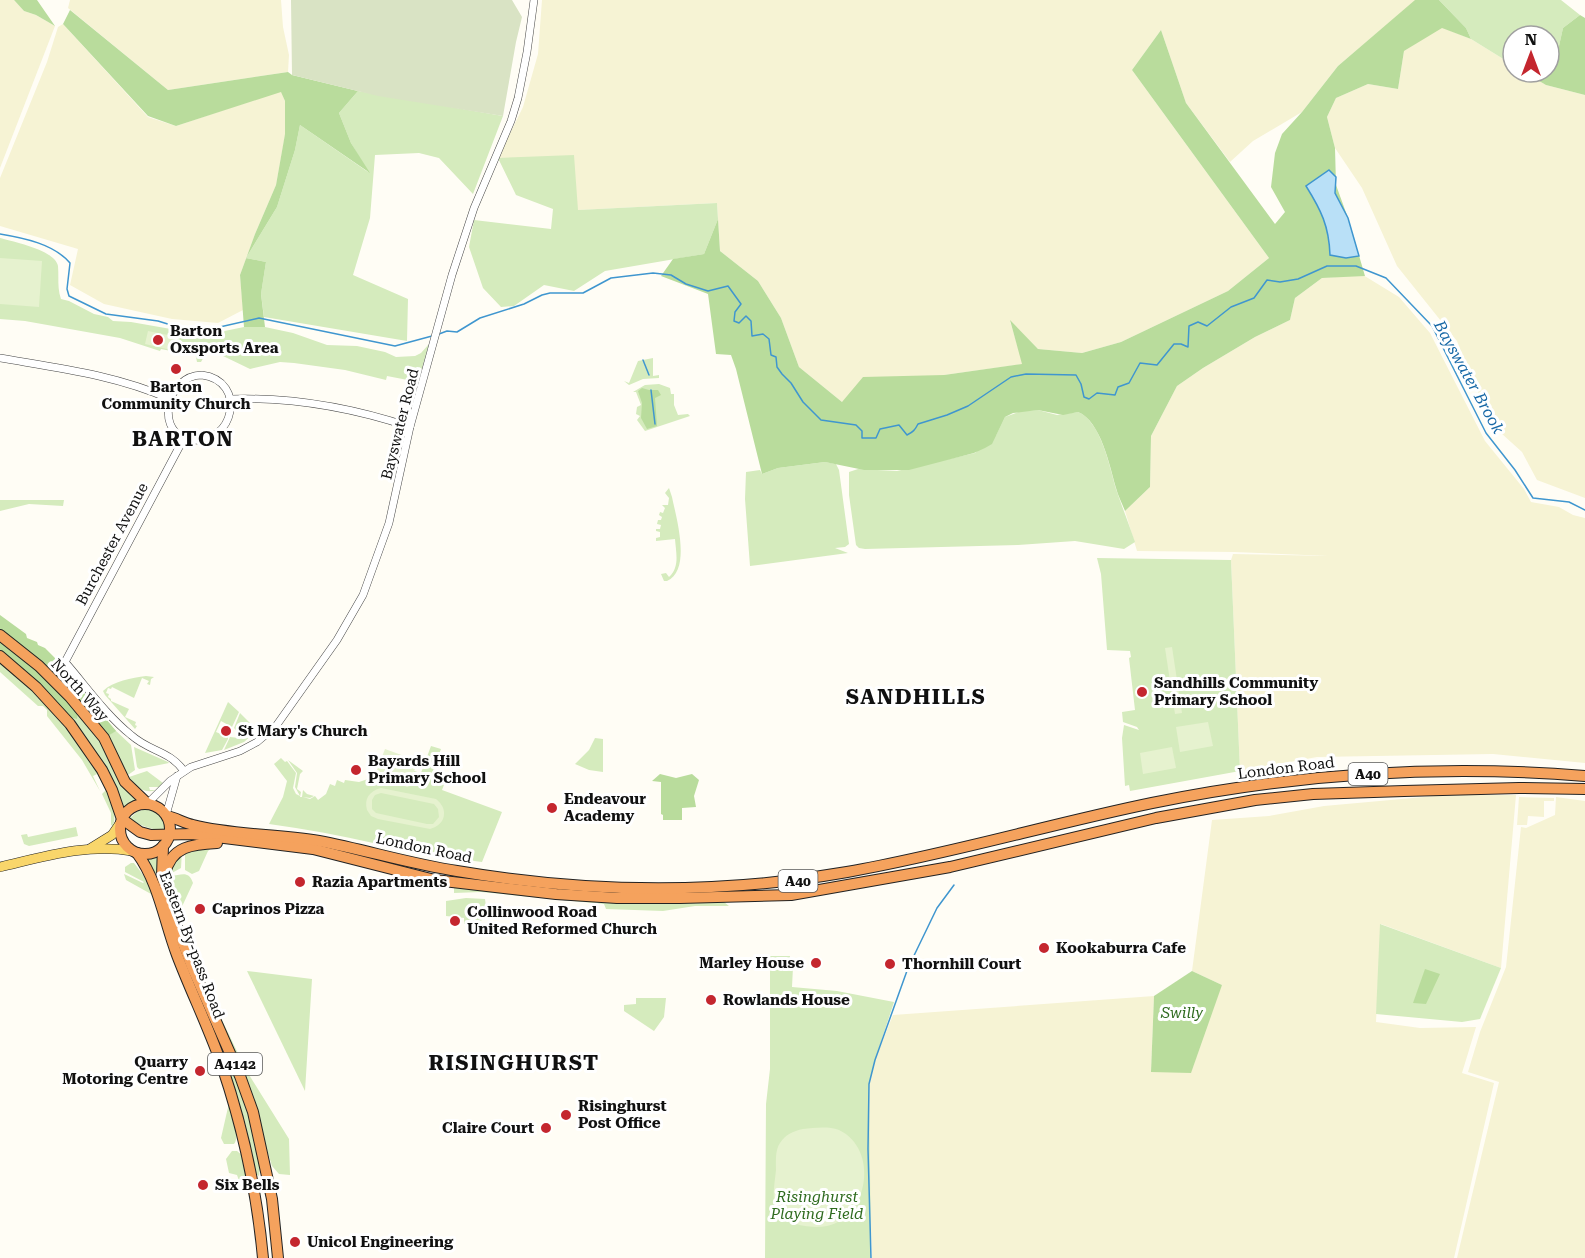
<svg xmlns="http://www.w3.org/2000/svg" width="1585" height="1258" font-family="'Roboto Serif',serif">
	<style>
		.farmland { fill: #f6f3d4 }
		.green { fill: #d5ebbd }
		.forest { fill: #b9dc9c }
		.cemetery { fill: #d9e3c4 }
		.pitch { fill: #e6f2cf; fill-rule: evenodd }
		.water { fill: #b9e0f7; stroke: #3f96cf; stroke-width: 1.5 }
		.lines { fill: none; stroke-linecap: round; stroke-linejoin: round }
		.stream { stroke: #3f96cf; stroke-width: 1.5 }
		.minor-casing { stroke: #444; stroke-width: 8 }
		.major-casing { stroke: #222; stroke-width: 10 }
		.highway-casing { stroke: #222; stroke-width: 12 }
		.minor { stroke: #fff; stroke-width: 7 }
		.major { stroke: #f9d66b; stroke-width: 9 }
		.highway { stroke: #f5a25d; stroke-width: 10 }
		.poi-dot { fill: #c4262e; stroke: #fff; stroke-width: 2 }
		.labels { text-anchor: middle; dominant-baseline: central; stroke-width: 6; stroke-linejoin: round; paint-order: stroke }
		.shield { fill: #fff; stroke: #585858; stroke-width: 1.5 }
		.shield-label { font-size: 14px; font-weight: bold; fill: #111 }
		.poi-label { font-size: 15px; font-weight: bold; fill: #111; stroke: #fff; text-anchor: start }
		.street-label { font-size: 15px; fill: #111; stroke: #fff }
		.park-label { font-size: 15px; font-style: italic; fill: #2f6b1f; stroke: #fff }
		.water-label { font-size: 16px; font-style: italic; fill: #1768a6; stroke: #fff }
		.district-label { font-size: 21px; font-weight: bold; letter-spacing: 1.5px; fill: #111; stroke: #fff }
	</style>
	<rect width="100%" height="100%" fill="#fffdf5"/>
	<g class="farmland">
		<path d="M0,0H14L24,11L36,15L55,26L0,168Z"/>
		<path d="M70,0H281L283,27L289,55L288,72L168,90L68,8Z"/>
		<path d="M542,0H1416L1338,66L1302,112L1253,141L1230,162L1186,103L1161,30L1132,70L1269,258L1228,291L1121,342L1082,353L1038,349L1010,321L1023,364L944,375L842,402L799,367L781,318L758,281L720,251L717,203L578,210L498,158L523,107L538,54Z"/>
		<path d="M63,24L148,117L176,126L281,91L285,101V135L276,185L255,234L240,275L243,310L218,323L172,319L104,304L70,285L78,249L0,226V178L47,62L58,27Z"/>
		<path d="M1441,27L1471,39L1513,65V72H1525L1546,85L1585,95V498L1537,480L1522,452L1491,424L1457,341L1397,266L1362,188L1335,148L1327,117L1336,98L1368,84L1398,89L1404,51Z"/>
		<path d="M1363,275L1399,297L1430,333L1485,441L1524,489L1531,502L1559,507L1573,515L1585,518V763L1493,754L1317,757L1240,771L1231,560L1233,554L1328,556L1234,552L1137,551L1125,511L1150,487L1151,436L1177,386L1203,368L1255,337L1290,320L1295,298L1322,278Z"/>
		<path d="M1446,795H1516L1501,968L1381,924L1376,1022L1420,1028L1476,1027L1462,1073L1494,1083L1454,1258H872L868,1149L869,1084L875,1060L893,1015L1154,996L1151,1072L1222,985L1192,971L1212,820L1269,816L1324,806Z"/>
		<path d="M1519,797L1554,798V801H1544V817L1528,816L1527,825H1517Z"/>
		<path d="M1556,797L1585,801V1258H1457L1499,1082L1468,1072L1480,1032L1506,967L1521,827L1526,828L1555,815Z"/>
	</g>
	<g class="green">
		<path d="M1439,0H1561L1580,15L1563,28L1557,55L1549,61V36H1513V65L1471,39L1466,28Z"/>
		<path d="M358,91L503,116L473,194L439,158L419,153L375,155L370,218L353,275L408,299L407,341L264,317L261,294L266,262L246,258L277,207L295,150L300,125L368,172L351,143L339,113Z"/>
		<path d="M574,155L578,210L717,203L718,219L704,254L605,271L574,291L544,285L514,306L501,307L483,288L469,247L474,220L551,229L553,209L516,195L498,158Z"/>
		<path d="M0,238C14,242 55,250 58,266C59,277 57,288 61,299L69,301L94,314L108,317L113,321L131,322L205,335L244,327H265L293,333L327,345L357,346L385,352L396,357L415,356L421,353L429,344L418,382L387,376L386,380L345,370L294,363L280,362L250,369L221,355L207,351L201,362H197L195,352L181,353L161,349L160,351L120,338L25,321L0,319Z"/>
		<path d="M653,358V376L659,375V378L643,379L629,385L624,381L629,383L638,361Z"/>
		<path d="M659,384L670,388L671,394H674V405L678,415L688,414L690,416L645,431L637,420L640,416L636,414L637,407L641,405L636,392H633L645,385Z"/>
		<path d="M1038,410L1057,415L1078,412C1101,421 1110,468 1116,489C1122,507 1129,524 1135,542L1124,549L1075,541L1018,545L865,549L859,548L856,545L849,495V472L858,469L897,471L975,453L996,435L1005,417L1021,411Z"/>
		<path d="M825,462L836,464L839,470L849,544L845,547L835,548L848,553L750,566L745,499L746,472L760,470L762,474L778,468Z"/>
		<path d="M669,488L672,497C676,517 692,570 667,581H664L661,574L666,573L669,577C680,567 676,553 675,539L656,541V538L660,537V532L656,531V529H660L661,525L657,524L658,520H661L662,517L659,515L660,512L663,513L665,508L662,505H668L669,498L665,493Z"/>
		<path d="M0,500H64L63,506L29,504L0,511Z"/>
		<path d="M1097,558L1231,560L1240,771L1130,791L1129,785L1125,786L1122,738L1124,725L1139,730L1137,727L1123,722L1122,712L1135,710L1129,658L1131,657L1130,651L1107,650L1101,574Z"/>
		<path d="M0,660L10,667C38,696 127,783 113,826L111,825V813L102,794L106,790L97,774L93,776L100,791L82,760L47,716V710L43,706H38L0,672Z"/>
		<path d="M146,676L154,677L151,679L150,685L147,684L149,681L142,678L134,698L112,687L111,689L108,688L106,693L109,694L108,697L111,699V701L129,709L125,717L136,722L135,725L137,726L135,729L105,695L103,691C113,681 132,678 146,676Z"/>
		<path d="M87,697L116,731L131,745L135,770L128,775L129,777L147,771L163,783L160,787H149L150,790H156C130,799 117,754 108,736L115,731Z"/>
		<path d="M228,702L239,712L232,727L221,721L216,732L228,737V739L222,750L205,753Z"/>
		<path d="M78,711L104,748L119,780L137,799L124,808L69,717Z"/>
		<path d="M240,713L252,725V735L244,742L224,750L230,737L239,738L240,734L234,728Z"/>
		<path d="M595,738L603,739V772L589,770L575,764L589,750Z"/>
		<path d="M431,746L441,749L431,776L445,782L442,790L502,812L482,862C410,854 341,833 269,824L283,797L287,781L274,764L281,758L285,762L287,761L296,773L293,788L296,794L300,796L295,787L297,773L288,760L303,771L300,774L297,789L301,792L300,797H302L303,790L307,794L314,796L310,798L303,797L310,799L315,796L318,800L326,794L330,784L335,786L337,780L344,783L345,780L359,782L377,776L408,787L414,771L421,773Z"/>
		<path d="M134,747L168,762L169,763L139,769L137,767Z"/>
		<path d="M147,809C159,811 165,818 165,830C155,831 137,825 130,818L138,811Z"/>
		<path d="M76,827L78,836L29,846L24,844L21,835L27,834L28,837Z"/>
		<path d="M213,847L208,851L199,871L192,874L185,870V850Z"/>
		<path d="M182,851L181,868L170,874L171,876C181,875 189,870 193,883L179,913L185,933L210,995L246,1070L289,1139L290,1175L279,1174L272,1166L260,1127L179,923L169,873Z"/>
		<path d="M158,855L157,869L247,1104L260,1166L259,1176L254,1173L146,858Z"/>
		<path d="M131,863H134C142,873 149,883 154,894C162,912 166,932 173,951C183,979 251,1124 234,1144H224L221,1138L229,1103L214,1056L174,959L156,903L151,894L126,880L124,874L143,883L144,882L125,872V867Z"/>
		<path d="M454,887L724,902L729,906H695L663,911L606,909L604,904L481,892L454,893Z"/>
		<path d="M466,898L485,899L487,914L485,919L477,922L469,921L468,924H464V918L446,916V901Z"/>
		<path d="M1380,924L1501,968L1480,1019L1462,1022L1376,1014Z"/>
		<path d="M770,956H790L789,966L793,967L792,987L837,991L894,1002L875,1060L869,1084L871,1258H765L766,1104L770,1069Z"/>
		<path d="M247,971L312,979L305,1091Z"/>
		<path d="M636,998H666L664,1017L654,1031L624,1011V1005L636,1004Z"/>
		<path d="M232,1151H237L243,1156L250,1187L242,1189L237,1175L229,1173L226,1159Z"/>
	</g>
	<g class="forest">
		<path d="M14,0H37L55,26L36,15L24,11Z"/>
		<path d="M1415,0H1439L1466,28L1471,39L1442,28L1404,51L1398,89L1368,84L1336,98L1327,117L1335,148L1336,185L1348,218L1365,276L1322,278L1295,298L1290,320L1255,337L1203,368L1177,386L1151,436L1150,487L1125,511C1122,503 1118,496 1116,488C1110,467 1101,421 1078,412L1063,415L1038,410L1013,413L1005,417L992,444L985,448L974,453L909,470H864L825,462L778,468L762,474L736,369L731,355L716,354L708,294L661,276L673,259L704,254L718,219L720,251L758,281L781,318L799,367L842,402L863,377L944,375L1022,364L1010,320L1038,349L1082,353L1121,342L1228,291L1269,258L1132,70L1161,30L1186,103L1275,224L1285,212L1271,187L1275,153L1282,134L1302,112L1338,66Z"/>
		<path d="M70,10L168,90L288,72L292,75L358,91L339,113L351,143L370,173L300,125L295,150L277,207L246,258L266,262L261,294L265,327H244L240,275L255,234L276,185L285,134V101L281,92L176,126L148,116L63,24Z"/>
		<path d="M1580,15L1585,18V95L1546,85L1529,75L1530,72H1549V61L1557,55L1563,28Z"/>
		<path d="M642,388L649,390H658L661,395L655,398L657,426L647,429L641,418L642,403L638,391Z"/>
		<path d="M0,615L26,634L27,638L37,642L38,645L45,648L54,657L116,731L108,736L71,691L0,630Z"/>
		<path d="M0,639L29,662L78,711L77,719L69,717L20,666L0,650Z"/>
		<path d="M660,774L676,778L692,774L699,780L694,796L696,807L682,808V820H663V815L661,814V782L652,781Z"/>
		<path d="M1425,969L1440,974L1426,1004L1413,1003Z"/>
		<path d="M1192,971L1222,985L1191,1073L1151,1072L1154,996Z"/>
	</g>
	<path class="cemetery" d="M291,0H512L522,17L516,42L503,116L378,96L292,75Z"/>
	<g class="pitch">
		<path d="M0,258L42,261L39,307L0,304Z"/>
		<path d="M148,331L173,336L171,350L145,344Z"/>
		<path d="M1172,647L1182,713L1175,714L1165,648Z"/>
		<path d="M1208,722L1213,746L1180,752L1176,727Z"/>
		<path d="M1172,747L1176,768L1143,774L1140,753Z"/>
		<path d="M385,749L418,761L408,787L375,775Z"/>
		<path d="M381,788L436,799C449,809 446,825 430,829L378,819L371,816L367,810C364,799 369,791 381,788ZM381,793L434,804L438,809L439,817L433,824H427L376,813L372,809V800L375,795Z"/>
		<path d="M803,1129C814,1128 828,1126 839,1130C879,1149 869,1217 827,1226C810,1229 782,1225 775,1206C772,1196 775,1180 776,1170C776,1161 775,1150 780,1143C785,1135 793,1131 803,1129Z"/>
	</g>
	<path class="water" d="M1329,170L1336,177L1335,193L1348,218L1359,256L1346,258L1330,255C1329,226 1321,210 1306,186Z"/>
	<g class="lines">
		<g class="stream">
			<path d="M0,234C24,238 54,244 70,263L67,289L69,296L106,314L158,321L187,330L211,329L259,318L395,346L432,336"/>
			<path d="M439,334L447,331L457,332L480,318L524,304L542,295L550,293H583L611,278L653,273L671,275L686,284L708,291L728,286L741,304L735,312L734,321L739,323L746,316L751,321L752,336L763,334L769,339L771,355L776,357L777,367L782,374L791,383L803,402L821,420L856,425L862,431V438H876L880,429L899,425L907,435C913,432 915,430 918,424L947,415L968,406L1011,377L1026,374L1076,375L1081,384L1084,397L1089,399L1097,393L1115,395L1118,387L1129,383L1140,363L1157,365L1174,344H1181L1188,347L1189,326L1198,322L1207,326L1231,307L1254,298L1267,280L1280,282L1298,279L1327,266H1356L1386,278L1432,326L1486,433L1515,470L1533,498L1569,502L1585,510"/>
			<path d="M643,360L649,375"/>
			<path d="M651,390L655,424"/>
			<path d="M871,1258L868,1149L869,1084L875,1060L908,968L937,908L954,885"/>
		</g>
		<defs>
			<g id="minor">
				<path d="M0,358C58,368 116,375 170,399"/>
				<path d="M202,375C248,381 234,445 192,440C154,436 165,375 202,375Z"/>
				<path d="M230,399C291,397 353,408 410,427"/>
				<path d="M184,438L65,662C86,686 106,715 131,735C150,752 169,750 184,771"/>
				<path d="M148,803L170,781L191,767L240,751L257,742L276,726L337,640L363,595L389,523L410,427L452,275L474,208L511,121L518,98L527,52L534,0"/>
				<path d="M166,815L177,776"/>
			</g>
			<g id="major">
				<path d="M91,848L112,835L121,822"/>
				<path d="M0,867C43,857 88,843 132,851"/>
			</g>
			<g id="highway">
				<path d="M0,635L39,666L70,697L104,738L125,782L147,803"/>
				<path d="M0,656L36,687L70,724L102,770L112,790L122,819L140,832L151,835L192,834L313,849L435,880L556,894L617,898H680L791,895L950,867L1156,818L1255,800L1313,794L1404,791L1519,788L1585,789"/>
				<circle cx="145" cy="829" r="25"/>
				<path d="M167,816C176,818 184,823 193,825C232,835 278,834 319,841C366,850 411,864 457,871C587,893 717,895 847,872C950,854 1050,824 1152,803C1294,774 1440,764 1585,776"/>
				<path d="M163,846L162,876L178,930L192,967L240,1076L253,1112L272,1199L278,1258"/>
				<path d="M137,853C159,883 164,921 177,955C191,992 209,1028 222,1066C243,1128 257,1193 263,1258"/>
				<path d="M165,874C171,846 193,844 217,843"/>
			</g>
		</defs>
		<use href="#minor" class="minor-casing"/>
		<use href="#major" class="major-casing"/>
		<use href="#highway" class="highway-casing"/>
		<use href="#minor" class="minor"/>
		<use href="#major" class="major"/>
		<use href="#highway" class="highway"/>
	</g>
	<g class="poi-dot">
		<circle cx="158" cy="340" r="6"/>
		<circle cx="176" cy="369" r="6"/>
		<circle cx="1142" cy="692" r="6"/>
		<circle cx="226" cy="731" r="6"/>
		<circle cx="356" cy="770" r="6"/>
		<circle cx="552" cy="808" r="6"/>
		<circle cx="300" cy="882" r="6"/>
		<circle cx="200" cy="909" r="6"/>
		<circle cx="455" cy="921" r="6"/>
		<circle cx="1044" cy="948" r="6"/>
		<circle cx="816" cy="963" r="6"/>
		<circle cx="890" cy="964" r="6"/>
		<circle cx="711" cy="1000" r="6"/>
		<circle cx="200" cy="1071" r="6"/>
		<circle cx="566" cy="1115" r="6"/>
		<circle cx="546" cy="1128" r="6"/>
		<circle cx="203" cy="1185" r="6"/>
		<circle cx="295" cy="1242" r="6"/>
	</g>
	<g class="labels">
		<g class="shield">
			<rect x="1348.5" y="763" width="39" height="22" rx="4.5"/>
			<rect x="778.5" y="870" width="39" height="22" rx="4.5"/>
			<rect x="208" y="1053" width="54" height="22" rx="4.5"/>
		</g>
		<g class="shield-label">
			<text x="1368" y="774">A40</text>
			<text x="798" y="881">A40</text>
			<text x="235" y="1064">A4142</text>
		</g>
		<g class="poi-label">
			<text x="170" y="331">Barton<tspan x="170" dy="17">Oxsports Area</tspan></text>
			<text x="176" y="387" text-anchor="middle">Barton<tspan x="176" dy="17">Community Church</tspan></text>
			<text x="1154" y="683">Sandhills Community<tspan x="1154" dy="17">Primary School</tspan></text>
			<text x="238" y="731">St Mary's Church</text>
			<text x="368" y="761">Bayards Hill<tspan x="368" dy="17">Primary School</tspan></text>
			<text x="564" y="799">Endeavour<tspan x="564" dy="17">Academy</tspan></text>
			<text x="312" y="882">Razia Apartments</text>
			<text x="212" y="909">Caprinos Pizza</text>
			<text x="467" y="912">Collinwood Road<tspan x="467" dy="17">United Reformed Church</tspan></text>
			<text x="1056" y="948">Kookaburra Cafe</text>
			<text x="804" y="963" text-anchor="end">Marley House</text>
			<text x="902" y="964">Thornhill Court</text>
			<text x="723" y="1000">Rowlands House</text>
			<text x="188" y="1062" text-anchor="end">Quarry<tspan x="188" dy="17">Motoring Centre</tspan></text>
			<text x="578" y="1106">Risinghurst<tspan x="578" dy="17">Post Office</tspan></text>
			<text x="534" y="1128" text-anchor="end">Claire Court</text>
			<text x="215" y="1185">Six Bells</text>
			<text x="307" y="1242">Unicol Engineering</text>
		</g>
		<g class="street-label">
			<text transform="translate(400 424) rotate(-76)">Bayswater Road</text>
			<text transform="translate(112 544) rotate(-62)">Burchester Avenue</text>
			<text transform="translate(80 690) rotate(48)">North Way</text>
			<text transform="translate(1286 768) rotate(-7)">London Road</text>
			<text transform="translate(424 848) rotate(12)">London Road</text>
			<text transform="translate(192 945) rotate(69)">Eastern By-pass Road</text>
		</g>
		<g class="park-label">
			<text x="1182" y="1013">Swilly</text>
			<text x="817" y="1197">Risinghurst<tspan x="817" dy="17">Playing Field</tspan></text>
		</g>
		<g class="water-label">
			<text transform="translate(1469 377) rotate(61)">Bayswater Brook</text>
		</g>
		<g class="district-label">
			<text x="183" y="439">BARTON</text>
			<text x="916" y="697">SANDHILLS</text>
			<text x="514" y="1063">RISINGHURST</text>
		</g>
	</g>
	<g transform="translate(1531 54)"><circle r="28" fill="#ffffff" stroke="#a0a0a0" stroke-width="1.5"/>
	<path d="M0-4.5L10 22L0 15L-10 22Z" fill="#c4262e"/>
	<text y="-9" font-size="16" font-weight="bold" text-anchor="middle" fill="#111111">N</text>
	</g>
</svg>
